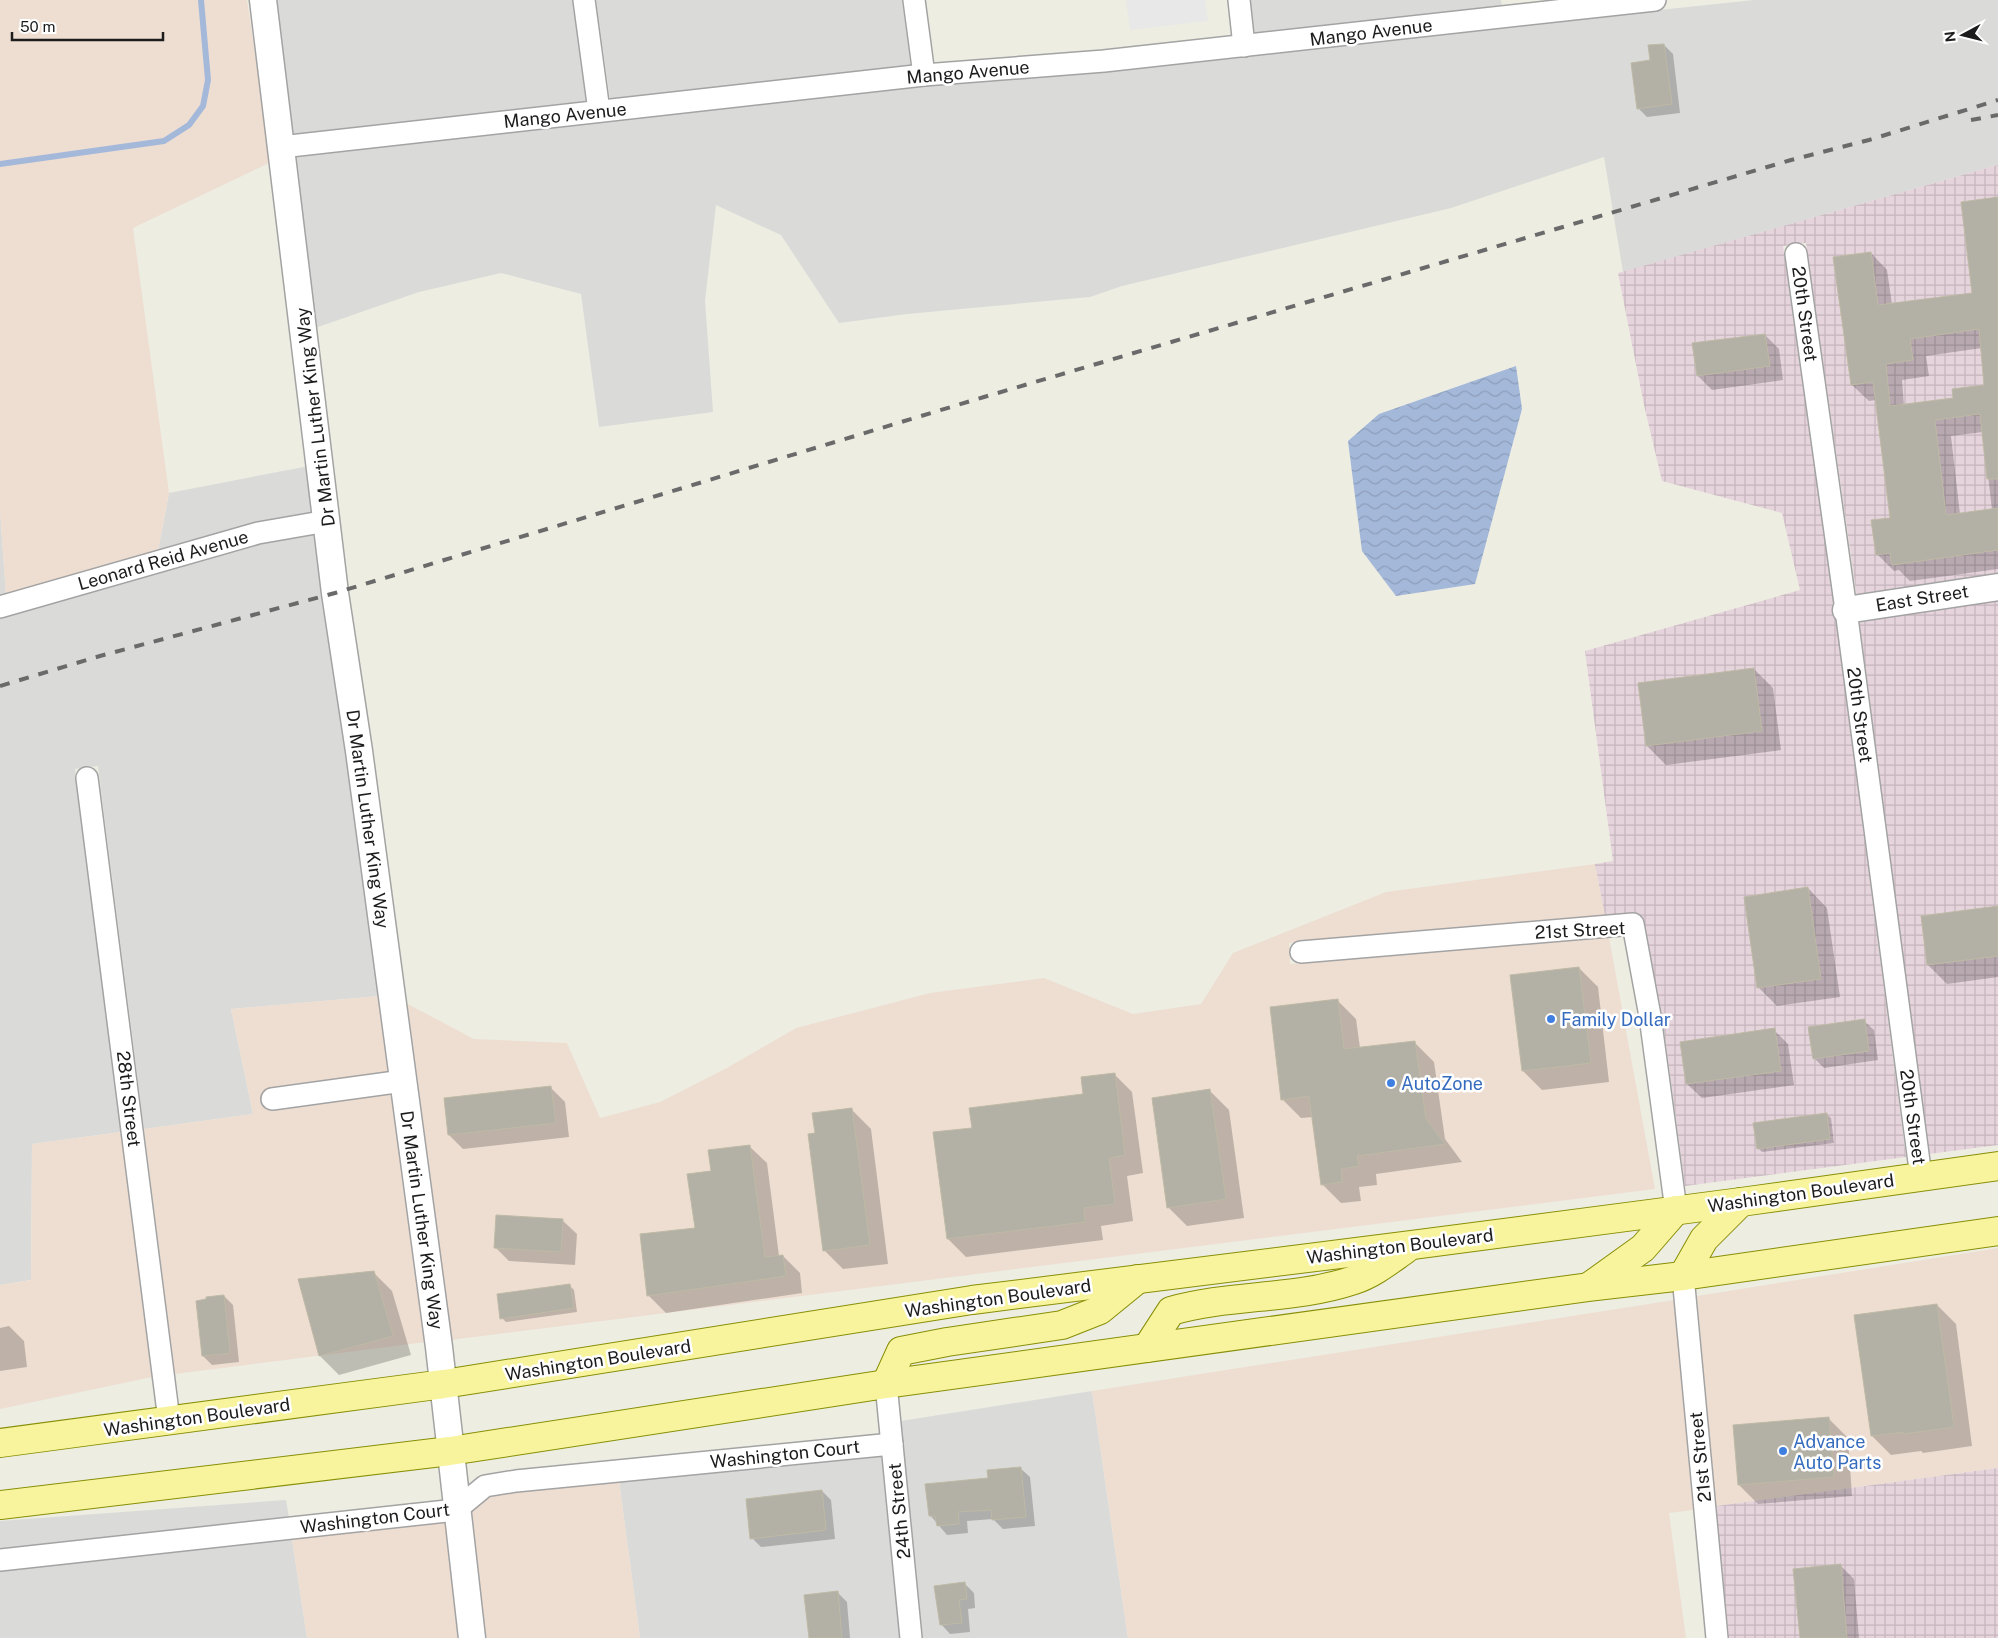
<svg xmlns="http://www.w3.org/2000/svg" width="1998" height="1638" font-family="'Public Sans',sans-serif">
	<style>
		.residential { fill: #dadad9 }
		.commercial { fill: #eeded2 }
		.industrial { fill: url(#industrial-grid) }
		.parking { fill: #e8e8e8 }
		.water { fill: url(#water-waves) }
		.shadow { fill: #0003; fill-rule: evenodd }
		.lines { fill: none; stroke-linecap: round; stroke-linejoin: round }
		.stream { stroke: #a4b8da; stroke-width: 6 }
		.building { fill: #b3b0a5; stroke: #bebaa5; fill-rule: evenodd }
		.minor-casing { stroke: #a3a3a3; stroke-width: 24 }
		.tertiary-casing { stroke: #a3a3a3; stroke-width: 29 }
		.primary-casing { stroke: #878f06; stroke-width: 30 }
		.minor { stroke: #fff; stroke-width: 21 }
		.tertiary { stroke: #fff; stroke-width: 26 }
		.primary { stroke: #f8f49d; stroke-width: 28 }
		.rail { stroke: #6a6a6a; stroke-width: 4; stroke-dasharray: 10 10; stroke-linecap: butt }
		.shop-dot { fill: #3f7fe0; stroke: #fff; stroke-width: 2 }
		.labels { text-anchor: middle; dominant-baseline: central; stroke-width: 5; stroke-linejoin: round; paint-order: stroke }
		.street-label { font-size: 18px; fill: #1c1c1c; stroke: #fff }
		.shop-label { font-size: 18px; fill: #366cbe; stroke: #fff; text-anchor: start }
	</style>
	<defs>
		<pattern id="industrial-grid" width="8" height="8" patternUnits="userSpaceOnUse" patternTransform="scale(1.25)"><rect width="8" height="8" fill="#e6d4dc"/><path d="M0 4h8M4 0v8" fill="none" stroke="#c5b5bc"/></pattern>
		<pattern id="water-waves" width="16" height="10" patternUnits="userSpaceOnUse" patternTransform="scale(1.25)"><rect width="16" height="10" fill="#a4b8da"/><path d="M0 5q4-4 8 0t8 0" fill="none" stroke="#8d9eba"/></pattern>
	</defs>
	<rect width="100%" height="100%" fill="#edede2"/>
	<g class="residential">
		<path d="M274,0H573L586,102L292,135Z"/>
		<path d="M596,0H902L911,66L610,99Z"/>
		<path d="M1250,0H1501L1502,6L1255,35Z"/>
		<path d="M1754,0H1998V165L1623,272L1604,157L1451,208L1122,286L1090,297L907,314L839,323L781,235L716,205L705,301L713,412L599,427L581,294L501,273L419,292L315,328L294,156L925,85L1105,72L1516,25Z"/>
		<path d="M309,466L315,512L255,524L158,551L169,493Z"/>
		<path d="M0,510L6,595L0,596Z"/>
		<path d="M317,533L380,996L231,1009L253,1114L144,1129L98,766L75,769L121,1132L32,1144L31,1280L0,1285V618L261,544Z"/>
		<path d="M1092,1391L1128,1638H923L901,1421Z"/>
		<path d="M881,1455L900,1638H640L619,1481Z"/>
		<path d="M286,1500L289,1518L0,1549V1521Z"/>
		<path d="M292,1539L307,1638H0V1570Z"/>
	</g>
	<g class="commercial">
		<path d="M0,0H247L271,162L133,228L169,493L158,551L6,595L0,510Z"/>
		<path d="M1595,864L1605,916L1289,943L1290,964L1609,937L1655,1189L450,1340L404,1002L474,1039L567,1043L600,1118L660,1102L725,1069L796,1028L930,993L1044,978L1133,1014L1201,1004L1233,953L1386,892Z"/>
		<path d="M380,996L426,1342L175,1374L144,1129L253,1114L231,1009Z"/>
		<path d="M121,1132L152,1377L0,1409V1285L31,1280L32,1144Z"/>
		<path d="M1998,1248V1468L1716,1506L1697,1296Z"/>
		<path d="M1674,1300L1693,1510L1669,1513L1686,1638H1128L1092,1391Z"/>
		<path d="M619,1481L640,1638H484L468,1514L490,1496L518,1491Z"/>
		<path d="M446,1522L460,1638H307L292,1539Z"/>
	</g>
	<g class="industrial">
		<path d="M1998,165V577L1857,598L1806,243L1783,246L1835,612L1906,1157L1685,1186L1662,1015L1644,923L1632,914L1605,916L1595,864L1613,861L1585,651L1800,590L1782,513L1662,481L1644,405L1618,273Z"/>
		<path d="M1998,598V1145L1929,1154L1859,618Z"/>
		<path d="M1998,1468V1638H1729L1716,1506Z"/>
	</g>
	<path class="parking" d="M1126,0H1205L1208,21L1130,30Z"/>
	<path class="water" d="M1516,366L1522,409L1475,584L1396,596L1362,551L1348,441L1379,414Z"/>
	<g class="shadow">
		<path d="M1664,45L1673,54L1680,113L1647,117L1638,108L1652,61Z"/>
		<path d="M1998,198V569L1910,581L1899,570L1894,571L1877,554L1891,519L1876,400L1869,401L1852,385L1871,253L1887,270L1892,304L1973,294ZM1982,348L1985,386L1955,399L1904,406L1902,380L1929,376L1926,356ZM1983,432L1992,510L1960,514L1951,436Z"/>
		<path d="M1765,335L1779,349L1783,380L1712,390L1698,376Z"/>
		<path d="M1754,669L1773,688L1781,750L1666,765L1647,746L1639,684Z"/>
		<path d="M1808,888L1827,908L1840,997L1777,1006L1758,987Z"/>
		<path d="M1998,907V977L1947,984L1928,965Z"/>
		<path d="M1579,968L1598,987L1609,1082L1542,1090L1523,1071Z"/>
		<path d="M1337,1000L1356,1019L1360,1048L1415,1043L1434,1062L1445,1139L1462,1162L1376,1174L1377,1185L1359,1187L1361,1201L1341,1203L1322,1184L1313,1117L1301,1118L1282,1099Z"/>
		<path d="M1864,1021L1874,1030L1878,1060L1824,1068L1814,1058Z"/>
		<path d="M1774,1030L1788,1044L1794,1085L1702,1098L1687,1084Z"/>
		<path d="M1114,1074L1132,1092L1143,1173L1127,1176L1133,1221L1101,1226L1103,1240L966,1257L948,1239L973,1129L1085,1095Z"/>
		<path d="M551,1088L565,1102L569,1137L463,1149L449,1135Z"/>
		<path d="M1210,1091L1229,1110L1244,1218L1187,1226L1168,1207Z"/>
		<path d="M852,1110L871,1129L888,1264L843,1269L824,1250L816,1134Z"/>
		<path d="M1826,1114L1831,1118L1834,1143L1762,1152L1758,1148Z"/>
		<path d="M749,1146L767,1163L779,1256H783L800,1273L802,1293L666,1313L649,1296L696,1229L712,1172Z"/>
		<path d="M562,1220L577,1234L575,1265L509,1261L495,1247Z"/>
		<path d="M373,1272L392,1291L411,1355L339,1375L320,1356Z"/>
		<path d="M570,1286L574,1290L577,1312L506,1322L502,1318Z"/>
		<path d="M224,1296L233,1305L239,1362L212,1365L203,1356Z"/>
		<path d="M1937,1305L1956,1324L1972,1446L1923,1453L1921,1451L1891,1455L1872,1436L1856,1316Z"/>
		<path d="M9,1326L24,1341L27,1367L0,1371V1328Z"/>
		<path d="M1829,1419L1848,1438L1852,1496L1758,1504L1739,1485Z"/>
		<path d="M1020,1468L1030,1477L1035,1526L1003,1529L993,1519L967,1521L968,1533L947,1535L930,1515L989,1479Z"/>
		<path d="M822,1491L831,1500L835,1539L761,1547L752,1538Z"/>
		<path d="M1840,1565L1854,1579L1859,1638H1802Z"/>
		<path d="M964,1583L974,1593L975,1608L968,1609L970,1632L950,1634L941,1624Z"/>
		<path d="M838,1593L847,1602L850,1638H810Z"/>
	</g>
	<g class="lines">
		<path class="stream" d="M0,164L164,141L189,125L203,106L208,80L201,0"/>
	</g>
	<g class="building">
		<path d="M1664,44L1672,104L1637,109L1631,63L1650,60L1648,45Z"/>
		<path d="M1998,197V479H1987L1980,414L1935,420L1946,515L1998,508V550L1892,565L1890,553L1876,555L1871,520L1890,518L1873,382L1851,385L1833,257L1871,252L1878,305L1972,293L1961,202ZM1979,329L1984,385L1952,389L1953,398L1890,406L1886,364L1913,360L1910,339Z"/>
		<path d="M1765,334L1770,366L1697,376L1692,343Z"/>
		<path d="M1754,668L1762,731L1646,746L1638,683Z"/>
		<path d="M1808,887L1821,979L1757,988L1744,897Z"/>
		<path d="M1998,906V956L1927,965L1921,916Z"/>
		<path d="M1579,967L1591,1063L1522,1071L1510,975Z"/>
		<path d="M1338,999L1344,1049L1415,1041L1426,1119L1445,1144L1357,1156L1359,1166L1341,1169L1342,1182L1321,1185L1309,1096L1281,1100L1270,1007Z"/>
		<path d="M1865,1019L1869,1051L1813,1059L1808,1027Z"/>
		<path d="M1775,1028L1781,1071L1686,1084L1680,1042Z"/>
		<path d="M1115,1073L1125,1155L1109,1158L1115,1204L1084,1208L1085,1222L947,1239L933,1132L972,1128L969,1108L1083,1094L1081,1077Z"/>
		<path d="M551,1086L556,1123L448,1135L444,1098Z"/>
		<path d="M1210,1089L1226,1199L1167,1208L1152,1098Z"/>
		<path d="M852,1108L870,1245L823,1251L808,1134L815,1133L812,1113Z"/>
		<path d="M1827,1113L1830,1139L1757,1149L1753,1123Z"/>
		<path d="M750,1145L765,1257L783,1255L786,1276L647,1296L640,1234L695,1228L687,1174L711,1171L708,1150Z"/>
		<path d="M496,1215L563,1219L561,1252L494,1248Z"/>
		<path d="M374,1271L393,1336L319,1356L298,1279Z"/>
		<path d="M570,1284L574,1308L500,1319L497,1294Z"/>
		<path d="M224,1295L230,1353L202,1356L196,1301L206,1299V1297Z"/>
		<path d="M1937,1304L1954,1427L1903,1434V1432L1871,1436L1854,1315Z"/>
		<path d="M1829,1417L1834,1477L1738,1485L1733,1425Z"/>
		<path d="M1021,1467L1026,1517L992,1520L991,1510L958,1512L959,1524L937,1526L935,1516H929L925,1484L988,1478L987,1470Z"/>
		<path d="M822,1490L826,1530L750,1539L746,1499Z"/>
		<path d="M1841,1564L1847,1638H1800L1793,1569Z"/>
		<path d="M965,1582L967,1599L959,1600L962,1623L940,1625L934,1586Z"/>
		<path d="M838,1591L842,1638H809L804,1595Z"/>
	</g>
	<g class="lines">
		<defs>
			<g id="minor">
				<path d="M584,0L599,111"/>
				<path d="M914,0L924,75"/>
				<path d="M1239,0L1244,46"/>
				<path d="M281,147L924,75L1104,61L1655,0"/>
				<path d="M1796,254L1846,610L1921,1177"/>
				<path d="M0,607L258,533L327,521"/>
				<path d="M87,778L169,1420"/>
				<path d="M1301,952L1633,924L1650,1016L1676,1210"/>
				<path d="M272,1099L403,1081"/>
				<path d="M1683,1276L1717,1638"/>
				<path d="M886,1384L911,1638"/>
				<path d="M0,1560L456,1510L485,1486L516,1481L892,1444"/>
			</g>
			<g id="tertiary">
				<path d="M263,0L335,593L359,751L439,1347L472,1638"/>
				<path d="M1846,610L1998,587"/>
			</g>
			<g id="primary">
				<path d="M1683,1276L1704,1239L1741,1202"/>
				<path d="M1590,1286L1643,1248L1676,1210"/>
				<path d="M1147,1348L1171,1311C1230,1294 1295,1300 1354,1280C1373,1274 1390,1260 1406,1249"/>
				<path d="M886,1384L901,1351L947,1342L1062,1325L1100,1310L1138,1279"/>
				<path d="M0,1443L444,1384L972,1300L1412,1245L1741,1202L1998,1166"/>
				<path d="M0,1505L450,1451L886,1384L1589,1287L1683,1276L1998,1231"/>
			</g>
		</defs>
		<use href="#minor" class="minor-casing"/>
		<use href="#tertiary" class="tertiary-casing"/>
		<use href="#primary" class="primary-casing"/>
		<use href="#minor" class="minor"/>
		<use href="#tertiary" class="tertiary"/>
		<use href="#primary" class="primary"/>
		<g class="rail">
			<path d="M1971,120L1998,115"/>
			<path d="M0,686L100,656L335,593L984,397L1791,160L1869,140L1998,100"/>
		</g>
	</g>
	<g class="shop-dot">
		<circle cx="1551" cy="1019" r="5"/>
		<circle cx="1391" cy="1083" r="5"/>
		<circle cx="1783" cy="1451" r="5"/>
	</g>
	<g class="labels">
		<g class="street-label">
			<text transform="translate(1371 32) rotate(-7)">Mango Avenue</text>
			<text transform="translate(968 72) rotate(-5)">Mango Avenue</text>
			<text transform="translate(565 115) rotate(-6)">Mango Avenue</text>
			<text transform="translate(1805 314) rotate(82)">20th Street</text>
			<text transform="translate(315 417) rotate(-97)">Dr Martin Luther King Way</text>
			<text transform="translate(163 560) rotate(-16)">Leonard Reid Avenue</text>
			<text transform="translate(1922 598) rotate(-9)">East Street</text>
			<text transform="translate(1860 715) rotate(82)">20th Street</text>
			<text transform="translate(368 819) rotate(82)">Dr Martin Luther King Way</text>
			<text transform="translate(1580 930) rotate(-3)">21st Street</text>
			<text transform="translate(129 1099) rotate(83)">28th Street</text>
			<text transform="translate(1913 1117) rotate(82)">20th Street</text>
			<text transform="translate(1801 1193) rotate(-8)">Washington Boulevard</text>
			<text transform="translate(422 1220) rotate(82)">Dr Martin Luther King Way</text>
			<text transform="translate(1400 1246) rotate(-7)">Washington Boulevard</text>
			<text transform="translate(998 1298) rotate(-8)">Washington Boulevard</text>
			<text transform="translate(598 1360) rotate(-9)">Washington Boulevard</text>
			<text transform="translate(197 1417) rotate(-8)">Washington Boulevard</text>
			<text transform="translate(785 1454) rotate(-6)">Washington Court</text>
			<text transform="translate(1700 1457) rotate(-96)">21st Street</text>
			<text transform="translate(899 1511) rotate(-96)">24th Street</text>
			<text transform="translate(375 1518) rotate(-7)">Washington Court</text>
		</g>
		<g class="shop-label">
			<text x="1561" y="1019">Family Dollar</text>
			<text x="1401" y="1083">AutoZone</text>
			<text x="1793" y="1441">Advance<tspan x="1793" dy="21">Auto Parts</tspan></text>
		</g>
	</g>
	<g transform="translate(1963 35) rotate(263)" stroke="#ffffff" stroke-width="4" paint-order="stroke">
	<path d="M0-4L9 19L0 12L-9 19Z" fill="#1c1c1c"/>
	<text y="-8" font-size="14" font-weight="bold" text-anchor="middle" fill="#1c1c1c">N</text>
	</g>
	<path d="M12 32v8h151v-8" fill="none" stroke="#1c1c1c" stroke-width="2.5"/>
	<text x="20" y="32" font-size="15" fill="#1c1c1c" stroke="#ffffff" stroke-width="4" paint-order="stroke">50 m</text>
</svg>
